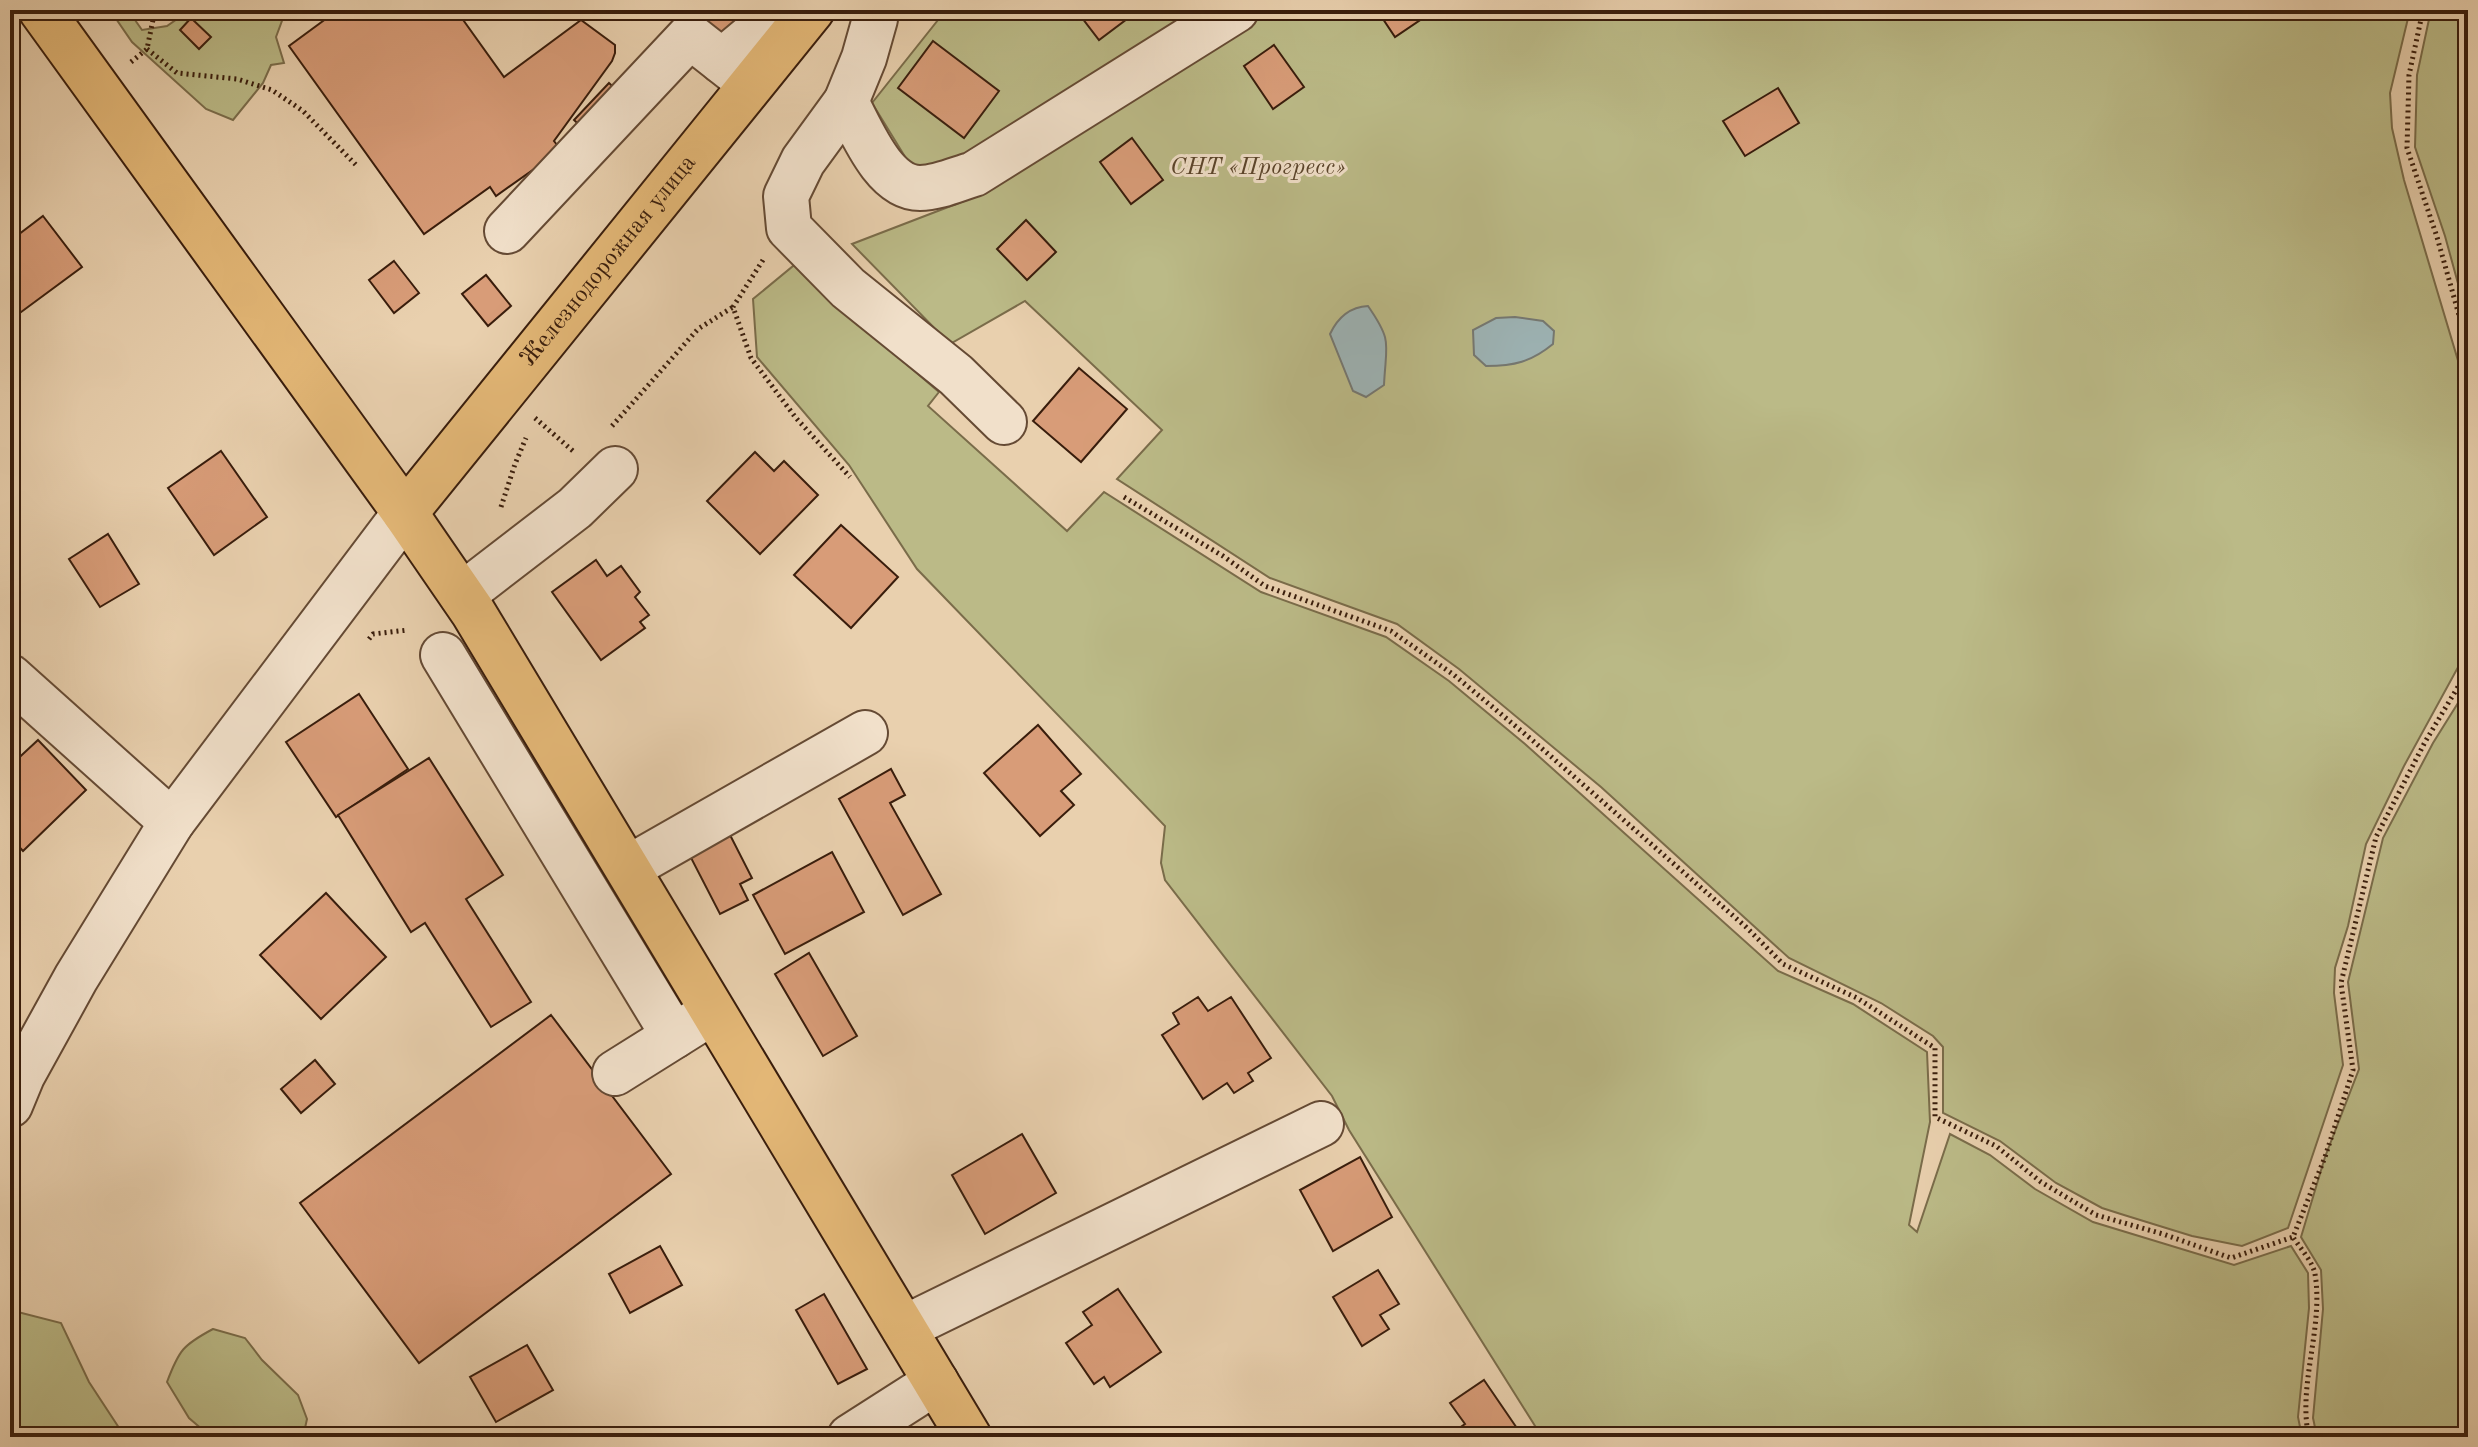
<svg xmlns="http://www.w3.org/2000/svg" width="2478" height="1447" font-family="'Old Standard TT',serif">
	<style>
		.green { fill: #bbba87; stroke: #7a6c4a; stroke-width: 2 }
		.water { fill: #9db4b6; stroke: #757872; stroke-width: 2 }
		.building { fill: #d89c78; stroke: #391d0c; stroke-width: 2 }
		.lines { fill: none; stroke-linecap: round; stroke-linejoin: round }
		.minor-casing { stroke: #654a34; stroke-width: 48 }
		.major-casing { stroke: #391d0c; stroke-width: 48 }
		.path { stroke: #391d0c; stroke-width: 5; stroke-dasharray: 2 4; stroke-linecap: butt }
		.minor { stroke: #f1e0ca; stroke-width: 44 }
		.major { stroke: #e4b877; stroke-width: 44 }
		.labels { text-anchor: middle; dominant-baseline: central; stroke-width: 6; stroke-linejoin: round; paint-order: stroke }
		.park-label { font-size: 24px; font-style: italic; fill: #5a442b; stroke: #f1e0ca }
		.street-label { font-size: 24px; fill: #391d0c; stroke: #f1e0ca }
	</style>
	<rect width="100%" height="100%" fill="#e9d0ae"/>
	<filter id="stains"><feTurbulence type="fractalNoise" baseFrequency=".0025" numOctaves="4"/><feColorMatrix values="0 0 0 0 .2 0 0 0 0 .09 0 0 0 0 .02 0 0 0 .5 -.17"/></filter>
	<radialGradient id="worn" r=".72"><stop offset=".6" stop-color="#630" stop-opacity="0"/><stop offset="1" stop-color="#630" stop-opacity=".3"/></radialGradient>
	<g class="green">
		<path d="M110,10H128L142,30L167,26L190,10H286L276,37L284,63L271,65L263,83L233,120L206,109L132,42Z"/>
		<path d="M946,10H2410L2390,93L2392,128L2404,180L2468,394V649L2404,766L2366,844L2348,926L2335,968L2334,993L2343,1065L2288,1228L2242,1246L2192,1236L2124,1215L2102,1208L2056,1183L2000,1141L1943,1113V1047L1933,1036L1881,1003L1789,958L1601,787L1459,669L1397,624L1270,578L1117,479L1162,430L1025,301L950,344L852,244L982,194L915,173L872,103Z"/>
		<path d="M2431,10H2468V320L2445,236L2415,147L2417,75Z"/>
		<path d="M804,257L869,332L939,392L928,406L1067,531L1104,492L1261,592L1386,637L1449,681L1525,744L1778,971L1853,1004L1927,1052L1930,1122L1909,1225L1917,1232L1950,1134L1990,1155L2035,1189L2093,1222L2234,1265L2291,1246L2308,1273L2309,1308L2298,1417L2302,1437H1542L1349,1130L1332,1096L1165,880L1161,863L1165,826L917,569L849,465L757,357L753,299Z"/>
		<path d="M2468,687V1437H2317L2313,1418L2323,1309L2321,1270L2301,1237L2325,1157L2359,1069L2348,982L2383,838L2433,743Z"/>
		<path d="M10,1310L61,1323L89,1382L125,1437H10Z"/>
		<path d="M213,1329L245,1338L262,1360L298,1395L307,1419L303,1437H211L189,1418L167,1382C179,1350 183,1345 213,1329Z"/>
	</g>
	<g class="water">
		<path d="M1368,306C1393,342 1386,343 1384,385L1366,397L1353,391L1330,334C1338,317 1350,307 1368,306Z"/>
		<path d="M1515,317L1543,321L1554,331L1553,344C1531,362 1514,366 1486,366L1474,355L1473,330L1496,318Z"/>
	</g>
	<g class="building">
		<path d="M338,10H456L504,77L581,20L615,45V53L612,61L554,141L561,150L496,196L490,187L424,234L289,46Z"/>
		<path d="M693,10H745L752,17L727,43Z"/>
		<path d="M1076,10H1139L1099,40Z"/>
		<path d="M1377,10H1430L1432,12L1395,37Z"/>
		<path d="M191,18L211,37L199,49L180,30Z"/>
		<path d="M933,41L999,91L964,138L898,88Z"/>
		<path d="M1274,45L1304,87L1273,109L1244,66Z"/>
		<path d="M609,83L625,98L590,135L574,120Z"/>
		<path d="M1778,88L1799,123L1745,156L1723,121Z"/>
		<path d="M1132,138L1163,180L1131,204L1100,162Z"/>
		<path d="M43,216L82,267L13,318L10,315V241Z"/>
		<path d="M1026,220L1056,252L1027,280L997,249Z"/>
		<path d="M394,261L419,293L394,313L369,280Z"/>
		<path d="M486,275L511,306L488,326L462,294Z"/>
		<path d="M1079,368L1127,409L1081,462L1033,421Z"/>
		<path d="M221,451L267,517L214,555L168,488Z"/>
		<path d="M755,452L774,471L784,461L818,495L760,554L707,501Z"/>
		<path d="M841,525L898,577L851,628L794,575Z"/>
		<path d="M108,534L139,584L100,607L69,559Z"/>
		<path d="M596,560L607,576L621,566L640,592L635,597L649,615L640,622L645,628L601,660L552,592Z"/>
		<path d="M359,694L408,769L336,817L286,742Z"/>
		<path d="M1038,725L1081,774L1061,791L1074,805L1040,836L984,773Z"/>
		<path d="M38,740L86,790L23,851L10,837V766Z"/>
		<path d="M429,758L503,875L466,899L531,1002L491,1027L425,923L411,932L338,815Z"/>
		<path d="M891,769L905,795L890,803L941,894L903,915L839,799Z"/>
		<path d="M728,831L752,878L740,884L748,900L720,914L688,852Z"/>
		<path d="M832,852L864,912L785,954L753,895Z"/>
		<path d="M326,893L386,957L321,1019L260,955Z"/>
		<path d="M809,953L857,1036L823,1056L775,974Z"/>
		<path d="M1198,997L1208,1011L1231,997L1271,1058L1248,1073L1253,1081L1234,1093L1227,1083L1203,1099L1162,1035L1179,1024L1173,1013Z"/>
		<path d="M551,1015L671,1174L419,1363L300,1203Z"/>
		<path d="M315,1060L335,1084L301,1113L281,1089Z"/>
		<path d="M1022,1134L1056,1193L985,1234L952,1175Z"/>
		<path d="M1360,1157L1392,1217L1333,1251L1300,1190Z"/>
		<path d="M660,1246L682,1285L630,1313L609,1274Z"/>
		<path d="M1378,1270L1399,1304L1380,1315L1389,1329L1362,1346L1333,1297Z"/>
		<path d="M1118,1289L1161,1352L1110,1387L1104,1377L1094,1384L1066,1343L1092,1325L1083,1312Z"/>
		<path d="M824,1294L867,1369L838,1384L796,1310Z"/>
		<path d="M527,1345L553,1390L496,1422L470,1377Z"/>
		<path d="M1484,1380L1523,1437H1446L1465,1424L1450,1403Z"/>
	</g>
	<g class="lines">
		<defs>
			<g id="minor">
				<path d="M873,10L875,19L864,58L846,102L803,161L786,196L789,228L848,288L956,375L1004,422"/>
				<path d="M722,61L783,10"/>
				<path d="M846,102C861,129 883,188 920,188C938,188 957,179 974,174L1236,10"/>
				<path d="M507,231L690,36L751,84"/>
				<path d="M462,595L575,508L615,469"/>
				<path d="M443,655L674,1036"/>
				<path d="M10,677L172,822"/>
				<path d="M628,868L865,733"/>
				<path d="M615,1073L698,1021"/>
				<path d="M10,1105L22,1076L76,978L172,822L405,513"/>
				<path d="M904,1328L1321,1124"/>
				<path d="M850,1437L936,1382"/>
			</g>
			<g id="major">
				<path d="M41,10L405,513L473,612L969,1437"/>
				<path id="s1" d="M405,513L812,10"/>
			</g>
		</defs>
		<use href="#minor" class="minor-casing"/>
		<use href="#major" class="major-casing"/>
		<g class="path">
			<path d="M2423,10L2409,75L2407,148L2437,237L2468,347"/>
			<path d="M147,49L177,73L237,79L272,90L303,111L358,167"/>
			<path d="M131,62L147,49L155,10"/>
			<path d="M763,260L733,307L751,358L796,418L850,477"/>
			<path d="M535,418L573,451"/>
			<path d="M612,426L698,329L733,307"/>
			<path d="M1124,497L1223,556L1265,586L1391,631L1454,675L1531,739L1746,927L1783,964L1857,998L1935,1048V1117L1996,1146L2041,1182L2096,1215L2163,1234L2231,1258L2293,1237"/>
			<path d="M501,507L515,464L526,438"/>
			<path d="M369,639L373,634L408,630"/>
			<path d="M2309,1437C2297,1387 2324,1327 2315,1274C2313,1262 2300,1248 2293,1237L2325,1157L2353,1070L2341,983L2376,837L2425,742L2468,670"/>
		</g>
		<use href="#minor" class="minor"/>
		<use href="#major" class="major"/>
	</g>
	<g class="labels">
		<g class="park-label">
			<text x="1258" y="168">СНТ «Прогресс»</text>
		</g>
		<g class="street-label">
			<text stroke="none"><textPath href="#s1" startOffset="324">Железнодорожная улица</textPath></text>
		</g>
	</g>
	<rect width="2478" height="1447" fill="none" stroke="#e9d0ae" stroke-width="40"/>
	<rect x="12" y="12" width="2454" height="1423" fill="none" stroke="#391d0c" stroke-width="4"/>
	<rect x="20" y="20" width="2438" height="1407" fill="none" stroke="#391d0c" stroke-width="2"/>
	<rect width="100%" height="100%" filter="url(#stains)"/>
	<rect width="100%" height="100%" fill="url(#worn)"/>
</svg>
